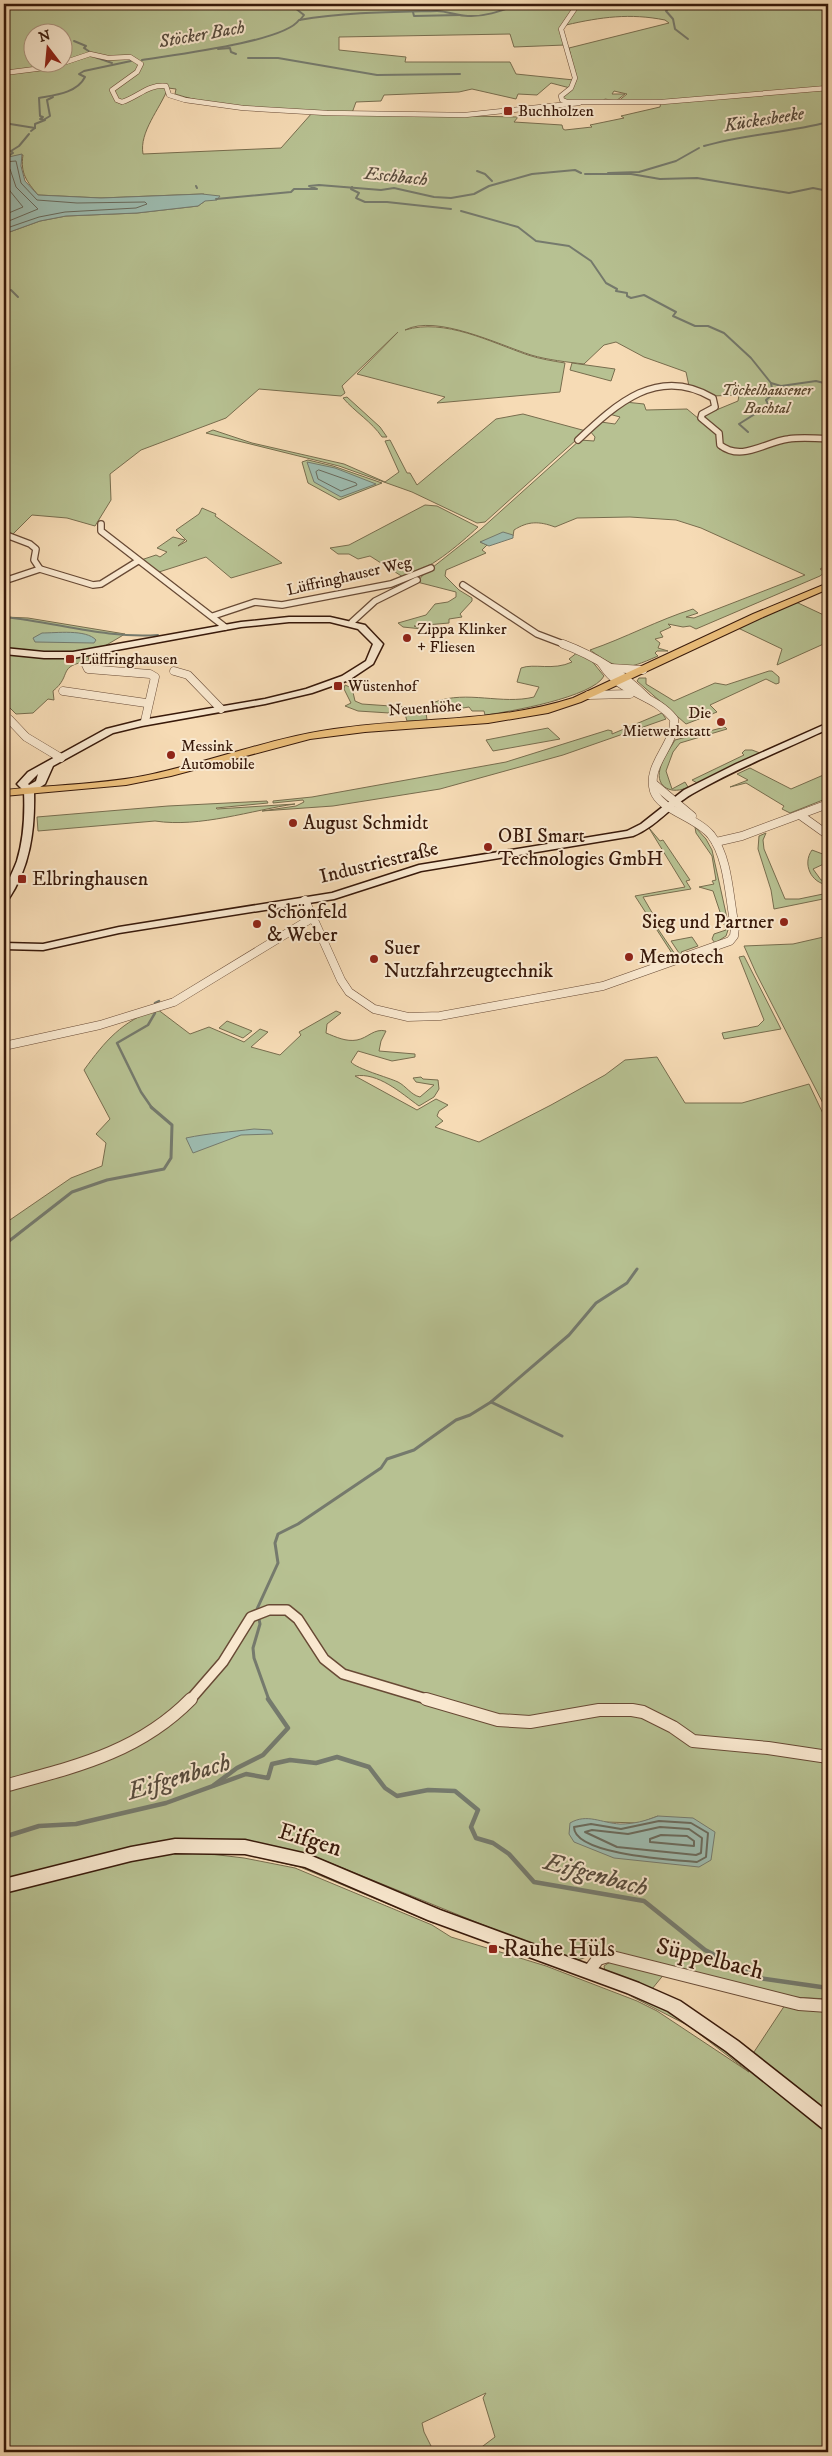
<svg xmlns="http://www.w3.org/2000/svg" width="832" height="2456" font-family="'IM FELL DW Pica',serif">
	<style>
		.green { fill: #b7c192; stroke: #786d4e; fill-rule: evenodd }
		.water { fill: #9dbbaf; stroke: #757a6d }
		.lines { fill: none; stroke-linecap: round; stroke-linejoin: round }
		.shore-far1 { stroke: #6a6a5c; stroke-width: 1 }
		.shore { stroke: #6a6a5c; stroke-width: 2 }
		.stream-far3 { stroke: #757a6d; stroke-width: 2 }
		.stream-far2 { stroke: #757a6d; stroke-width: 2.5 }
		.stream-far1 { stroke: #757a6d; stroke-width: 3 }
		.stream { stroke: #757a6d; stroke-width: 4.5 }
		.street-far4-casing { stroke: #684a35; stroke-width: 5.5 }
		.street-far3-casing { stroke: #684a35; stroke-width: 8 }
		.street-far2-casing { stroke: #684a35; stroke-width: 9 }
		.street-far1-casing { stroke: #684a35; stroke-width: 12 }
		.street-casing { stroke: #684a35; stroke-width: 14 }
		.secondary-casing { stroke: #38190a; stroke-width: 3 }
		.primary-casing { stroke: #38190a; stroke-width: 2 }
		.street-far4 { stroke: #f9e8cf; stroke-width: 4.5 }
		.street-far3 { stroke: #f9e8cf; stroke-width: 5.5 }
		.street-far2 { stroke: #f9e8cf; stroke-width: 8 }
		.street-far1 { stroke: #f9e8cf; stroke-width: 9 }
		.street { stroke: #f9e8cf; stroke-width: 12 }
		.secondary { fill: #f9e8cf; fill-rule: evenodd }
		.primary { fill: #ebbe7a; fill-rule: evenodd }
		.poi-dot { fill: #8f2418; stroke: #f9e8cf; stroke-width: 2 }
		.labels { text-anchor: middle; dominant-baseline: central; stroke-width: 4; stroke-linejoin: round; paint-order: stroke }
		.far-poi-label { font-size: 16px; fill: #38190a; stroke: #f9e8cf; text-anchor: start }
		.far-park-label { font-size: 16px; font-style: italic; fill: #5e4b33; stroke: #f9e8cf }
		.far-street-label { font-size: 16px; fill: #38190a; stroke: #f9e8cf }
		.far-water-label { font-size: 18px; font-style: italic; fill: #564a3c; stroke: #f9e8cf }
		.poi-label { font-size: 20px; fill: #38190a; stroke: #f9e8cf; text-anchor: start }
		.street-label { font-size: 20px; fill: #38190a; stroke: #f9e8cf }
		.near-street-label { font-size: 24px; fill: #38190a; stroke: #f9e8cf }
		.near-poi-label { font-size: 24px; fill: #38190a; stroke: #f9e8cf; text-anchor: start }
		.near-water-label { font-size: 25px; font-style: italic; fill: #564a3c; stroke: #f9e8cf }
	</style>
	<rect width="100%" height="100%" fill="#f6dbb5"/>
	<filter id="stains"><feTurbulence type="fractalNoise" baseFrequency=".004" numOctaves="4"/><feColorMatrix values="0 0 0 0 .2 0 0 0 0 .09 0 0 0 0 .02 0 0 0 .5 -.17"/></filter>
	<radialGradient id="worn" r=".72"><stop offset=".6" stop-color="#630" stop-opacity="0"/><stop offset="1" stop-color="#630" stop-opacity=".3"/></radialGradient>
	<g class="green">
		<path d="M4,4H828V66L822,70H828V87L668,100L617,102L627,94L614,91L612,94H625L616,101L605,99L601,102L564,100L562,97L576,80L569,48L669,23L665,20C630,13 601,17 566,25L560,28L565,45L514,47L510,34L339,37V50L406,57L405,62H510L516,74L574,80L570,88L551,83L537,95L518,94L516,99L472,89L459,92L384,95L381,101L356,102L352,113C294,108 231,112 175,94L176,89L168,88C160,109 139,132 143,154L281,148L312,113L518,117L514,122L562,125L563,129L565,130L592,127L590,125L624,118L621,116L660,107L661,102L828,88V439L811,437L746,450L721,448L720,434L703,419L709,413L738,401L739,395L712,396L689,386L686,372L644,357L616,342L604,345L584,364C567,362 548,360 531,355C497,344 436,314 405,330C445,318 490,342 528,355C540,359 553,361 565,363L560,392L437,403L445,397L357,374L398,332L342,386L345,393L341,396L259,389L226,418L141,450L110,474L111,500L95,526L67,518L32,515L10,537L4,535V234L40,221L66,216L137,213L198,206L205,201L204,194H202L101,198L38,195C27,182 20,173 23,155L4,158ZM32,32H62V62H32Z"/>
		<path d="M572,363L615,369L611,381L570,370Z"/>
		<path d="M347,397L380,427L387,437H382C372,422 355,412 343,398Z"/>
		<path d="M625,402L644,404L646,410L687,409L717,434L719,449L729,452L785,440H828V565L820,569L825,572L820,576L696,629L690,626L683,627L668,624L671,627L660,632L663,637L655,639L660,643L658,648L668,651H657L655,653L658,656C624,671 620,671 590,650C625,638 658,620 693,609L698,613L686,617L694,618L805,575L701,528L676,520L630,517L577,518L555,527C539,521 528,521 514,530L513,536L480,542L487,545L482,550L486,553L446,570L445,576L459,590L472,598V601L460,614L462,617L449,619V623L414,626L422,629L403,627L398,623L426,615L435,604L448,602L456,597V592L417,582L423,575L481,529L580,440L594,441L595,437L590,431L601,422L615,424L620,417L609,414Z"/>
		<path d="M523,414L586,431L485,522L477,523L412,492L339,466L206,433L213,430L252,443L344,464L385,482L399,472L385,441L390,440L407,473H410L417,485L496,419Z"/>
		<path d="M308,460L333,466L382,483L339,500L308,483L302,462Z"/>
		<path d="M425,505L437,506L478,527C460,544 427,572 403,577L370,556L358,559L349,554H338L330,548L349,545Z"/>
		<path d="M202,508L216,514L215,516L282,563L231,578L206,557L159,572L141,560L156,555L160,557L167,552L157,548L173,537L185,540L178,546L187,541L176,530L199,514Z"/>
		<path d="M796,602L828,617V642L777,665L782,649L738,628Z"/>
		<path d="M4,617L28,618L125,634L88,656L89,661C56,666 73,675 53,691L54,700L48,699L33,713L16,714L4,702Z"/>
		<path d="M578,652L591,660L604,676C593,697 509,712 485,715L484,711H472L469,707L445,711L433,706L435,702C467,690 502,705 534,697L539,687L517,682L521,668C534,663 553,671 572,662L569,659Z"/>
		<path d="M769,671H772L779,677V683L776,684L766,679L710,705L717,712L686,724L637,681L639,678H646V684L674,701L715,683L726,685Z"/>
		<path d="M345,685L352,688L355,701L362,704L419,708L425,705L427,720L407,721L405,714L358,711L345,706L351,703L344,689Z"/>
		<path d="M662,713L666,719L563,755L440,789L333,806L262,811L296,806L304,802L303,800L273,803V801L312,797L506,762L608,730L612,731V734Z"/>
		<path d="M725,727L727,729L680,743L673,752L666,771L672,789L685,782L688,787C673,795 655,788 660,769C662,759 670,749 675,740Z"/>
		<path d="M548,728L560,739L493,751L486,740Z"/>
		<path d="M745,750H752L760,753L697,783L692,780L744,755L742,753Z"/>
		<path d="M750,768L791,789L828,773V798L790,813L782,809L784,806L746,783L730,787L748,780L737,774Z"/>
		<path d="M267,801L268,803L216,808L217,809L295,804C252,810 200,828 155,821L38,831L37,817L168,806Z"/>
		<path d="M695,827L706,839L712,850L729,927L726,936L715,943L712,939L714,934L726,930L713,891L699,887L714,884L712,881L716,880L712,856L696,833Z"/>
		<path d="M649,828L660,841L663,840L690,880L686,881L691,889L643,897L661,928L658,929L677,957L675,958L635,896L685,887Z"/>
		<path d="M766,833L763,840L764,849L785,899H799L828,893V898L774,909L771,890L758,849L759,836Z"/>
		<path d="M812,850L828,856V862L813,869L821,880L828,881V885C811,883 802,864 812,850Z"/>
		<path d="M828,936V1113L756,973L744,946L793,944Z"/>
		<path d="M692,937L698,946L681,952L683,955L681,956L671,941Z"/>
		<path d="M744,956L781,1029L724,1039L722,1033L758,1026L764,1020L739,957Z"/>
		<path d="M157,1009L190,1034L209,1027L244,1042L260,1029L268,1032L251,1047L280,1055L301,1035L299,1032L336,1011L341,1013L327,1024L326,1033C336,1037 346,1042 357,1040C368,1038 374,1028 386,1031L381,1041L379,1051L415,1054V1057L392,1061L358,1051L351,1062C357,1069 387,1077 398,1082C406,1086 411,1095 420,1097L434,1085L416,1082L413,1078L421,1077L423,1079L438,1080L439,1089L434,1097L419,1106C401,1093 378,1072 355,1076L417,1110L436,1099L448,1105L439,1111L437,1116L443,1121L435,1127L479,1142L551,1105L605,1075L625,1060L657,1057L685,1103H742L809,1084L826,1120L828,1119V1999L791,1997L613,1952L603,1951L578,1960L513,1937L318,1858L229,1840H194L144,1846L4,1881V1224L71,1178L102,1166L106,1143L96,1134L110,1119L84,1070C105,1041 122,1021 157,1009ZM658,1816L615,1858L605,1822L639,1823Z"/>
		<path d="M227,1021L252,1031L243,1038L219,1028Z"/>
		<path d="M177,1851L243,1852L302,1864L436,1922L433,1923L300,1867L243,1854L202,1853L244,1858L295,1868L432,1925L451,1937L546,1966L637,2001L657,2011L749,2072L689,2026L625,1993L651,2002L752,2055L785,2005L828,2010V2452H475L495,2437L483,2398L486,2393L422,2423L424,2432L434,2452H4V1891L127,1860Z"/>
		<path d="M610,1962L665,1973L652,1989L605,1971L604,1966Z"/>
	</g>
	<g class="water">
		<path d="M22,154L21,166L25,181L38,195L101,198L202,194L220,196L217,200L205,201L198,206L137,213L66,216L40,221L4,234V158Z"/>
		<path d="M307,462L335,468L376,484L341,497L314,482Z"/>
		<path d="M503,532L513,535V538L489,546L480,542Z"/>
		<path d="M42,633C56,633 86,629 96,640L94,643L35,642L33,638Z"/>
		<path d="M254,1129L271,1130L273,1134L241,1135L193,1153L186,1138C209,1133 231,1132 254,1129Z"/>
		<path d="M658,1816L693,1818L715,1832L711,1860L699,1867L614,1858L574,1842L569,1834L570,1823C587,1813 601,1823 620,1824C634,1824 645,1821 658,1816Z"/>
	</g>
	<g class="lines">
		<g class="shore-far1">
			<path d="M4,162L16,161L21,183L37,200L77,203L145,202L147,204L136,208L65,212L39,217L4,229"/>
			<path d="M4,168L10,169L16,187L38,209L4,223"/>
			<path d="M4,176L10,191L23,207L4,215"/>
			<path d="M319,470L356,483L357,485L341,491L318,479L316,472Z"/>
		</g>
		<g class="shore">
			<path d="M659,1821L691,1823L708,1833L706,1857L697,1862C675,1860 574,1855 574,1827L591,1824L621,1829Z"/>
			<path d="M660,1827L689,1829L702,1838L701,1853L696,1855L617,1847L585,1832L592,1830L628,1834Z"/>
			<path d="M661,1835L687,1836L694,1841V1846L650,1842V1839Z"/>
		</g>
		<g class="stream-far3">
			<path d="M283,4L295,8L304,15L300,20"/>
			<path d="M666,5L669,8L666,11L673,19L675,29L688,39"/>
			<path d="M413,12L414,16L460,15"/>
			<path d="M74,41L86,46L84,48L90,52"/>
			<path d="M218,49L230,48L231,52L236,54"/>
			<path d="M95,57L112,63"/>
			<path d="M248,58H278L377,75L460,74"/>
			<path d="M142,60C172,55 284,42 299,20C345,12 391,12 437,11C447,11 458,16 468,16C486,17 503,10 520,4"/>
			<path d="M45,119L50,116L47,100L53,97"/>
			<path d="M4,123L35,128"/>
			<path d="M31,131L35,128V124L45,120L40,119L43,117L40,116L39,98C55,95 77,93 85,77L79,74L84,71L131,61"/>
			<path d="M704,146C745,134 787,133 828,122"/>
			<path d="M10,155L13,153L11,151L19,146L29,134"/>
			<path d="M477,171L485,174L492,181"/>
			<path d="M608,173L639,172L676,161L699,148"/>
			<path d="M585,174H631L660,179L697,178L789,193L813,188L828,191"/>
			<path d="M196,186L197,188"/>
			<path d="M352,187L351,189L359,193L356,198L365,202H387L451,209"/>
			<path d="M216,199L291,192L294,189H317L309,186L319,185L381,190L394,188L434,197L451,198L474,194L489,186L532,174L575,170L581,173"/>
			<path d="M461,211L518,227L536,241L569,246L591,261L606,283L617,289L616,291L627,293V296L631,298L644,295L676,312L673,316L695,326H708L724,333L751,358L771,383L781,386L816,381L828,384"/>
			<path d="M11,290L18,297"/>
			<path d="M748,432L739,424L766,407L768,404L766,400L773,394L771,383"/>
			<path d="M4,617C55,622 107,639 158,635"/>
		</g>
		<g class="stream-far2">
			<path d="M156,1006L155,1003L159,1001"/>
			<path d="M152,1108L141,1092L117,1043L148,1025L155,1013"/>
		</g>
		<g class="stream-far1">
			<path d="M4,1245L72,1192L107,1180L164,1169L171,1158L172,1125L151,1107"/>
			<path d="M491,1402L562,1436"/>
			<path d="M269,1700L254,1658L253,1648L260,1624L257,1609L278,1563L275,1543L278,1534L298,1524L381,1468L387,1459L414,1450L456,1420L470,1415L491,1402L569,1335L596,1303L627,1283L637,1269"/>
		</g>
		<g class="stream">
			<path d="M214,1785L237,1768L263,1755L288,1728L268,1699"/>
			<path d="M4,1837L39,1826L76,1824L166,1803L246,1774L268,1778L272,1764L290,1760L316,1763L337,1757L369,1767L385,1788L397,1796L428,1790L455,1791L478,1810L471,1827L476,1838L493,1843L509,1854L534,1882L644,1901L705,1950L759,1978L828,1988"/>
		</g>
		<defs>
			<g id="street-far4">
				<path d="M531,4H566"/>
				<path d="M578,4L561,29L575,78L571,88L561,96L562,100L567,102H662L828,88"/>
				<path d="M4,73L51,67L90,54L108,58L130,57L141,64L137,72L112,90L117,100L122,102C138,97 148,84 166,86L169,95L185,100L243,108L327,113L465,115L579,103"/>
			</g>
			<g id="street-far3">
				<path d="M578,440C616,404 658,365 713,398L715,407L702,414L701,418L719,433L720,445C742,462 765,442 788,439C801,437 815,438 828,439"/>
				<path d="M101,524V531L225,627"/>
				<path d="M9,536L30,544L36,549L34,560L40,569L93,585L101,584L138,561"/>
				<path d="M4,581L40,569"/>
				<path d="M463,585L537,634L566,645"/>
				<path d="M213,616L255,602L282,605L391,584L431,568"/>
				<path d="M352,622L375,601L417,580"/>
			</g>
			<g id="street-far2">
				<path d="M563,644C595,656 623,674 647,698"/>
				<path d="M86,665L88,669L150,674L155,677L145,721"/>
				<path d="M611,668L643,670"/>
				<path d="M174,671L188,675L221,709"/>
				<path d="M63,691L146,703"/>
				<path d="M589,695L630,694"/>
				<path d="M9,719L26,737L61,758"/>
				<path d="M654,784L692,816"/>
				<path d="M800,815L828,835"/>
				<path d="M716,842L742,836L828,804"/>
				<path d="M305,900L341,980L349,992L374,1009L408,1017L440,1016L603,986L730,941L734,936L735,927C729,899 729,858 711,835C696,817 660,810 654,791C646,764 676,745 674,719C653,693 621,695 602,664"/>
				<path d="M4,1046L100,1025L174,1002L312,918"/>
			</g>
			<path id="street-far1" d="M190,1700L223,1662L251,1617L269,1610H287L298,1619L324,1659L343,1674L430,1700"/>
			<g id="street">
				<path d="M426,1699L498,1720L530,1722L599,1710H632L643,1712L673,1727L693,1741L768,1748L828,1757"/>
				<path d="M4,1786C74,1767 138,1753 191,1699"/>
				<path d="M589,1971L598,1959L608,1956L799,2004L828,2006"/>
			</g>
			<g id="secondary">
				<path d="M289,617H330L365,625L383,644L373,664L349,680L312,693L265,704L142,726L113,733L53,766L45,784L34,791C35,831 30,867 8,900L4,901C4,886 12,875 17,861C24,838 25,814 24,791L17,784L28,772L106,729L142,720L265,699L306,689L342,676L366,661L373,644L358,629L330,622H289L241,627L73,658H44L4,654V648L44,652H73L241,622ZM38,774L36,781L29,785L28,784Z"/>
				<path d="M828,723V729C783,750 735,769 692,794C671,806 656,827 633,836L421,871L334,899L119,933L43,950L4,949V943L43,944L119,927L332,893L419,865L627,831L641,824L684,790L736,764Z"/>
				<path d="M175,1839L245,1840L307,1854L440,1910L639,1983L680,2001L738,2041L828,2112V2130L822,2128L726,2051L668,2011L627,1993L428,1920L305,1867L245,1854L175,1853L131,1861L4,1893V1879L131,1847Z"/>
			</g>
			<path id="primary" d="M828,583V589L761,618L581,702L548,713L488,723L365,732L310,739L171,776L126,785L4,796V790C50,785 97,785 143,776C208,763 269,738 334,729C415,717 495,723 573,698L753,614Z"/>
		</defs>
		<use href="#street-far4" class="street-far4-casing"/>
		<use href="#street-far3" class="street-far3-casing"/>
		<use href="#street-far2" class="street-far2-casing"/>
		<use href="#street-far1" class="street-far1-casing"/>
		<use href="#street" class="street-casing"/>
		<use href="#secondary" class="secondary-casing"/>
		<use href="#primary" class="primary-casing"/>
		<use href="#street-far4" class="street-far4"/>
		<use href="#street-far3" class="street-far3"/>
		<use href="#street-far2" class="street-far2"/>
		<use href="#street-far1" class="street-far1"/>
		<use href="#street" class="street"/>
		<use href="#secondary" class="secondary"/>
		<use href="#primary" class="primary"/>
	</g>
	<g class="poi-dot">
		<rect x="503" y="106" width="10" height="10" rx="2.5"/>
		<circle cx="407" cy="638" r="5"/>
		<rect x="65" y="654" width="10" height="10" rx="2.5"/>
		<rect x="333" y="681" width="10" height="10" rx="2.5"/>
		<circle cx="721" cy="722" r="5"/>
		<circle cx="171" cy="755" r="5"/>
		<circle cx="293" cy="823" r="5"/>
		<circle cx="488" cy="847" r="5"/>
		<rect x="17" y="874" width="10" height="10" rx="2.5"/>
		<circle cx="784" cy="922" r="5"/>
		<circle cx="257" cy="924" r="5"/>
		<circle cx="629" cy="957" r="5"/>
		<circle cx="374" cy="959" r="5"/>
		<rect x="488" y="1944" width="10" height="10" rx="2.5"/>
	</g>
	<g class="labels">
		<g class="far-poi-label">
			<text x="518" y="111">Buchholzen</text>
			<text x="417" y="629">Zippa Klinker<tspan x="417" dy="18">+ Fliesen</tspan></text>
			<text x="80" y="659">Lüffringhausen</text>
			<text x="348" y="686">Wüstenhof</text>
			<text x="711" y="713" text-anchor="end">Die<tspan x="711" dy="18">Mietwerkstatt</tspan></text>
			<text x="181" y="746">Messink<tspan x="181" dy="18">Automobile</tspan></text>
		</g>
		<g class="far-park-label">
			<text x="767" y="390">Töckelhausener<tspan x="767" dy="18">Bachtal</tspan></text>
		</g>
		<g class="far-street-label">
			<text transform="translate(349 576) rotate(-13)">Lüffringhauser Weg</text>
			<text transform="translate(425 708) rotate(-4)">Neuenhöhe</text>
		</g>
		<g class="far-water-label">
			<text transform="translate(202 35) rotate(-10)">Stöcker Bach</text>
			<text transform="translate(764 120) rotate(-9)">Kückesbeeke</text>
			<text transform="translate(396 177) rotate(6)">Eschbach</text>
		</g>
		<g class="poi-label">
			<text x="303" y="823">August Schmidt</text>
			<text x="498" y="836">OBI Smart<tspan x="498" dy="23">Technologies GmbH</tspan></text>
			<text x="32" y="879">Elbringhausen</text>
			<text x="267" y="912">Schönfeld<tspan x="267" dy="23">&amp; Weber</tspan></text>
			<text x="774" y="922" text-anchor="end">Sieg und Partner</text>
			<text x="384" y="948">Suer<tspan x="384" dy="23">Nutzfahrzeugtechnik</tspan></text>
			<text x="639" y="957">Memotech</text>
		</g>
		<g class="street-label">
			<text transform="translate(379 863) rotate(-14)">Industriestraße</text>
		</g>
		<g class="near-street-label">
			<text transform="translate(310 1840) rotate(17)">Eifgen</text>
			<text transform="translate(710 1959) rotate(14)">Süppelbach</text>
		</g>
		<g class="near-poi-label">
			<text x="503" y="1949">Rauhe Hüls</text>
		</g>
		<g class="near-water-label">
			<text transform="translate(179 1777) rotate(-17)">Eifgenbach</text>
			<text transform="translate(596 1875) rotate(15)">Eifgenbach</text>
		</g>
	</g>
	<rect width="832" height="2456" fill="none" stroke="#f6dbb5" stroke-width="20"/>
	<rect x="5" y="5" width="822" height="2446" fill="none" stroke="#38190a" stroke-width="2.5"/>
	<rect x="10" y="10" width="812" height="2436" fill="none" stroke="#38190a"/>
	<g transform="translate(48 48) rotate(344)"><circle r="24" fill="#f9e8cf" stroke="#ac9580"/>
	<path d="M0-4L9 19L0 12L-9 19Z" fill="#8f2418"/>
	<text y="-8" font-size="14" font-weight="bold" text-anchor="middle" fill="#38190a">N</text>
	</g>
	<rect width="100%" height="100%" filter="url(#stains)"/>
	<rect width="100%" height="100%" fill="url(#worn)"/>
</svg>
